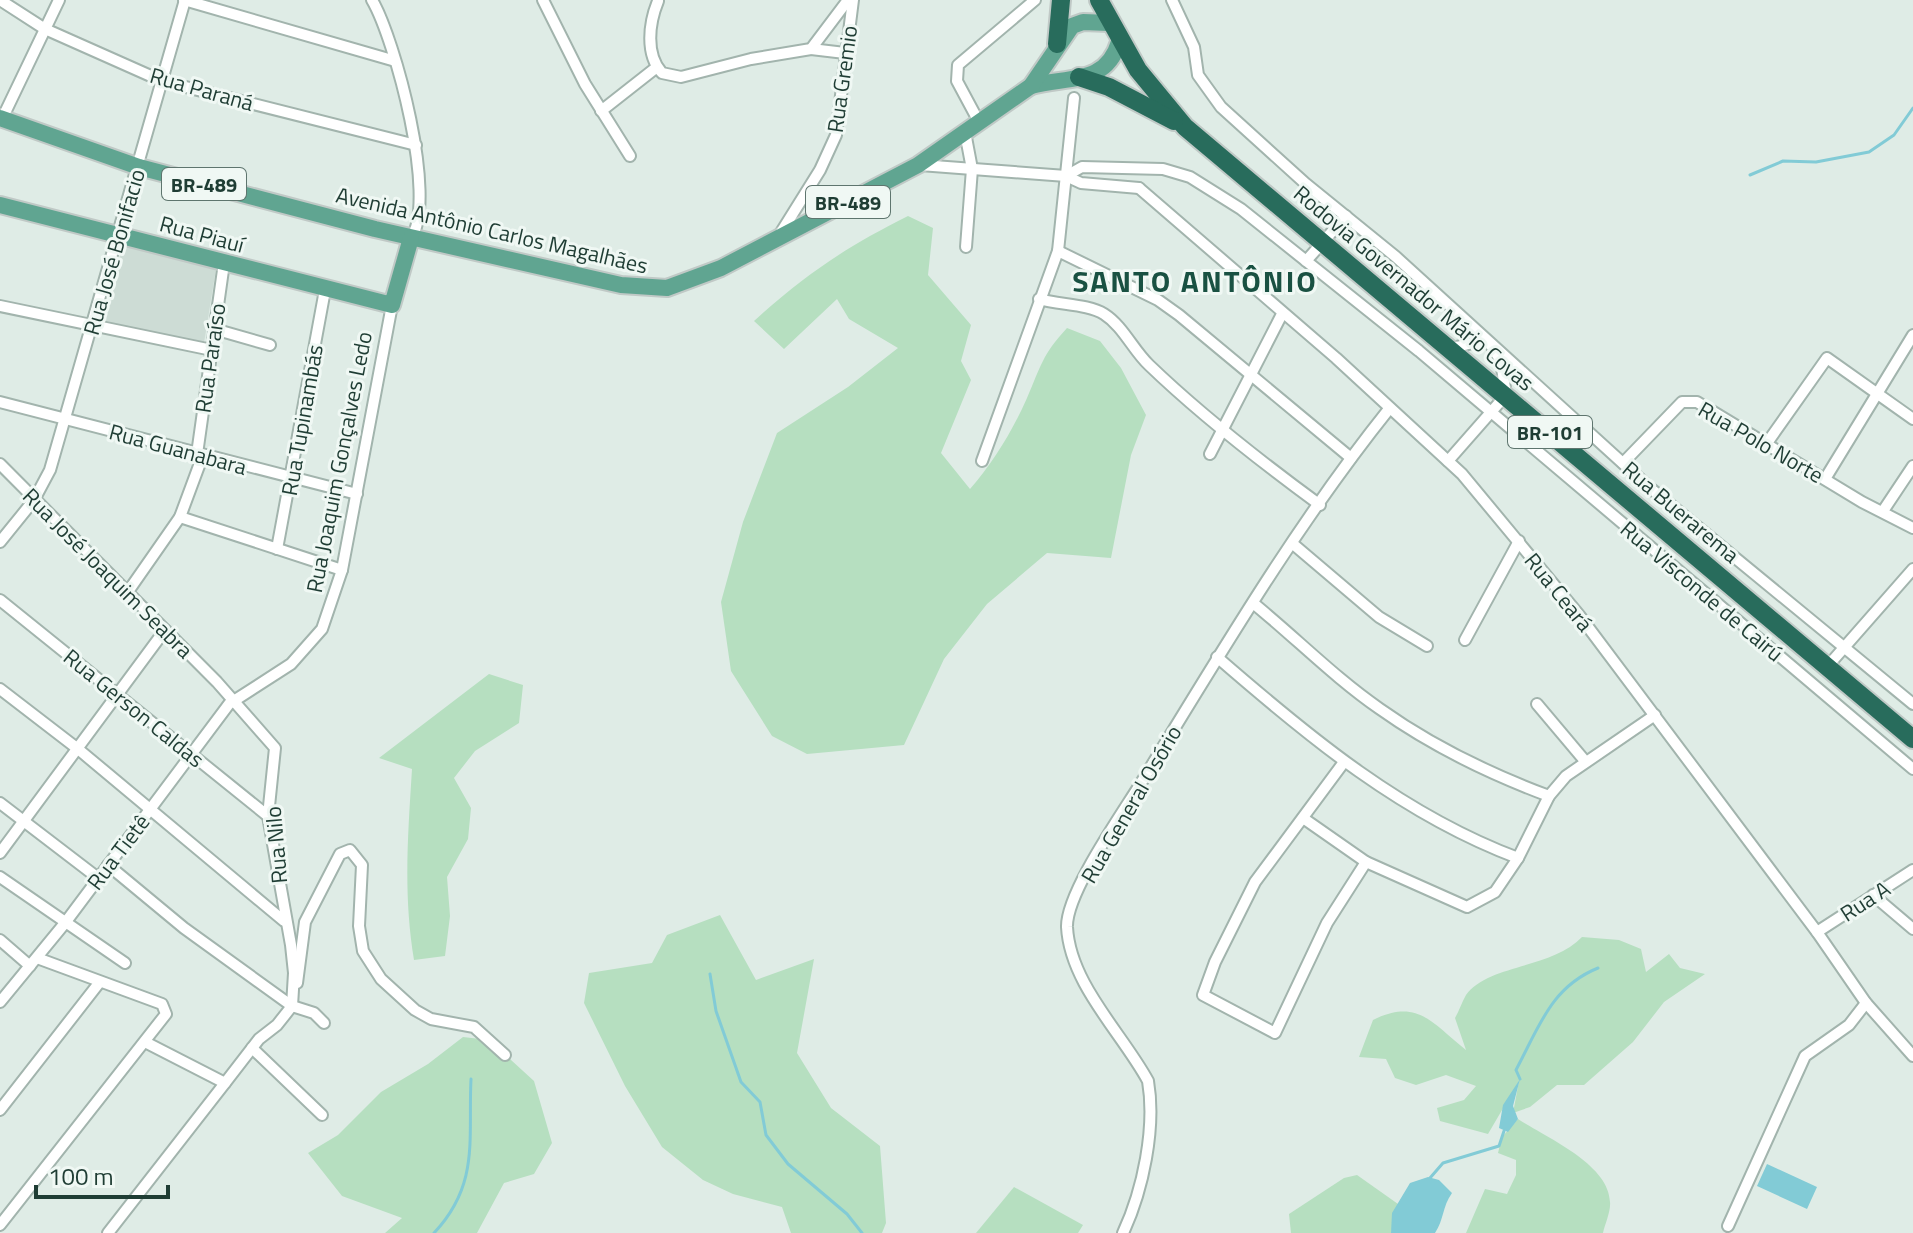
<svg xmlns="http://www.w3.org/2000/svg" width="1913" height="1233" font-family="'Titillium Web',sans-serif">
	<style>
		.built { fill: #cddcd5 }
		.green { fill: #b6dfc0 }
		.water { fill: #82cbd6 }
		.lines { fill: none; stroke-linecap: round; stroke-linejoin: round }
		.stream { stroke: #82cbd6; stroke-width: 3 }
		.street-casing { stroke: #a2b4ad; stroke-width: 14 }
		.primary-casing { stroke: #c0c9c6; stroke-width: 20 }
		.highway-casing { stroke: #c0c9c6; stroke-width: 22 }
		.street { stroke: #fff; stroke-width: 10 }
		.primary { stroke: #60a591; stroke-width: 16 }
		.highway { stroke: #286c5c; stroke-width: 18 }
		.labels { text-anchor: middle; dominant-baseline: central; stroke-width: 6; stroke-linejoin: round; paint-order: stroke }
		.shield { fill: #f0f8f4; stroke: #5e756e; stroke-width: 2 }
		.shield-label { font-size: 20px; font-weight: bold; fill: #1f3d34 }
		.street-label { font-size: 22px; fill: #1f3d34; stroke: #f0f8f4 }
		.district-label { font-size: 30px; font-weight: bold; letter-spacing: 2px; fill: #195142; stroke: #f0f8f4 }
	</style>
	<rect width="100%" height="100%" fill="#dfece6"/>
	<path class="built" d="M123,245L216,269L204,343L101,322Z"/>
	<g class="green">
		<path d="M908,216L933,228L928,275L971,325L961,361L971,380L941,453L970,489C993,463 1013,430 1027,398C1041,366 1042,355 1067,328L1100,341L1121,368L1146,415L1131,455L1111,558L1047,553L987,604L944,659L904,745L807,754L772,736L731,671L721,602L743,522L777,433L848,387L898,348L849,319L837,299L784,349L754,321C806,274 846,247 908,216Z"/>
		<path d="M489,674L523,685L519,723L475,751L454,778L471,808L468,839L447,877L450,916L445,956L414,960C403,894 408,834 412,769L379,758Z"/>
		<path d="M720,915L756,980L814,959L797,1053L831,1108L880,1146L886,1223L882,1233H791L782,1207L733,1194L703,1180L662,1147L625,1086L584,1003L589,973L652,963L667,935Z"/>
		<path d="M1582,937L1619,940L1641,949L1646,972L1669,954L1680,968L1705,974L1664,1002L1633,1042L1584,1085H1557L1530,1107L1513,1113L1519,1081L1488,1134L1440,1121L1437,1108L1464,1100L1476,1086L1446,1075L1416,1085L1395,1078L1386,1059L1359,1057L1373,1020C1418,998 1432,1023 1466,1050L1455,1018C1459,1011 1462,1002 1466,995C1488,964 1552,969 1582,937Z"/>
		<path d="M463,1037L489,1040L534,1081L552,1143L534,1174L504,1183L477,1233H385L402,1218L342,1196L308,1153L338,1135L381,1092L428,1064Z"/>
		<path d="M1518,1119C1547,1138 1609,1164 1610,1202C1611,1211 1605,1224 1603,1233H1466L1485,1189L1507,1194L1516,1175V1160L1498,1153L1502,1137Z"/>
		<path d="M1357,1175L1398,1204L1391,1233H1291L1289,1214L1344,1178Z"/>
		<path d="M1014,1187L1083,1225L1078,1233H976Z"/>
	</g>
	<g class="water">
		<path d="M1520,1079L1513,1106L1518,1119L1508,1132L1499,1128L1503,1105Z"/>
		<path d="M1767,1164L1817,1187L1807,1209L1757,1186Z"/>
		<path d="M1428,1177L1439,1180L1452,1193C1442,1207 1444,1220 1435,1233H1391L1392,1213L1410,1183Z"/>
	</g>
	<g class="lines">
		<g class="stream">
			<path d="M1750,175L1783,161L1816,162L1869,152L1894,135L1913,108"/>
			<path d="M710,974L716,1011L741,1082L760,1102L766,1135L788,1164L847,1214L862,1233"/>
			<path d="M1520,1079L1516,1070C1539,1027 1551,987 1598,968"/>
			<path d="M1430,1178L1443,1163L1499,1146L1504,1131"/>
			<path d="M434,1233C480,1184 468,1139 471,1079"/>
		</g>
		<defs>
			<g id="street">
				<path d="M0,0L45,29L162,81L416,145"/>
				<path d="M184,0L392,60"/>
				<path d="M372,0C395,39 438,199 411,238"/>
				<path d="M543,0L585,84L630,156"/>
				<path d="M1172,0L1194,47L1198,75L1221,107L1306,184L1396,257L1649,487L1913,704"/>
				<path d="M658,1C649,23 645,54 662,73L681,77L751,59L811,49L848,0"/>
				<path d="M811,49L845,53"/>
				<path d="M601,111L657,67"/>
				<path d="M2,119L59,0"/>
				<path d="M979,122L957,81L958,65L1035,0"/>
				<path d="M965,132L972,169L966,247"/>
				<path d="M920,165L1066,176L1081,183L1139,188"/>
				<path d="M1066,176L1082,167L1163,169L1190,177L1241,209L1419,351L1913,769"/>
				<path d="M1139,188L1336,358L1462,474L1579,615L1817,932L1866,1003L1913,1056"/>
				<path d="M780,234L820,170L836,135L853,0"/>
				<path d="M1058,251L1158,300L1179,315L1351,458"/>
				<path d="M1306,261L1346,216"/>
				<path d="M1039,299C1059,305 1088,304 1104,314C1123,326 1133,350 1149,365C1202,416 1260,461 1320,505"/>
				<path d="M0,306L212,350"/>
				<path d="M214,329L270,345"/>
				<path d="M0,402L357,494"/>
				<path d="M1767,443L1827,358L1913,419"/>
				<path d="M197,454L224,263"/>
				<path d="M1210,454L1282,314"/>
				<path d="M982,461L1058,251L1074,98"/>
				<path d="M1448,461L1506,395L1501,361L1490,344L1481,341L1448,349"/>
				<path d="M1623,463L1682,402H1697L1862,502L1913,528"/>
				<path d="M0,464L217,682L275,748L268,816L291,945L294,973L292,1006L277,1025L259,1039L225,1083"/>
				<path d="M1825,479L1913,335"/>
				<path d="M1883,511L1913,466"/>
				<path d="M180,517L342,570"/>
				<path d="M0,542L34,500L50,470L185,0"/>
				<path d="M1293,544L1379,617L1427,646"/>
				<path d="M277,549L325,290"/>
				<path d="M127,593L180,517L203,455"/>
				<path d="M0,600L268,816"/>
				<path d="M1253,603C1296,638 1335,678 1380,709C1432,746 1490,774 1549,796"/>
				<path d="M1465,640L1519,541"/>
				<path d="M1217,657C1309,737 1403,815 1518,858"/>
				<path d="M1827,667L1913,569"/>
				<path d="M0,689L78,749L284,921"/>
				<path d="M1537,704L1585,761"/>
				<path d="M1344,762L1255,882L1215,962L1203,995L1275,1033L1327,923L1366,862"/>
				<path d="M0,803L98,878"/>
				<path d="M1303,818L1366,862L1467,907L1495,892L1518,858L1549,796L1566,776L1655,715"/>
				<path d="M0,853L165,630"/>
				<path d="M108,865L184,928L292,1006L314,1013L324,1023"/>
				<path d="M0,877L125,963"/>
				<path d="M1873,895L1913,929"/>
				<path d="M1817,932L1913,870"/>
				<path d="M0,940L30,966"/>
				<path d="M297,983L305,922L340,854L350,850L362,865L359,926L363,951L381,979L415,1010L431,1019L474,1027L505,1055"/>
				<path d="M0,1002L65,923L229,704L291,664L322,629L342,570L392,305"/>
				<path d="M252,1048L322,1115"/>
				<path d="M0,1110L99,983"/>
				<path d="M0,1225L166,1014L162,1004L37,958"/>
				<path d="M1728,1226L1805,1056L1849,1025L1866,1003"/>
				<path d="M108,1233L225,1083L145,1042"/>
				<path d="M1123,1233C1143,1190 1156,1128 1148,1081C1122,1033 1070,984 1067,927C1066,893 1122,814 1141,783C1219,656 1296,525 1389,409"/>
			</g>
			<g id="primary">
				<path d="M1031,86C1069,76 1106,85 1119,42"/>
				<path d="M0,118L139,167L375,229L621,285L667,288L721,268L918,165L1031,86L1072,26L1083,22L1109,23"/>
				<path d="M0,205L392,305L411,238"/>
			</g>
			<g id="highway">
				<path d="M1099,0L1138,70L1185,127L1913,739"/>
				<path d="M1057,44L1061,0"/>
				<path d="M1079,77L1109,87L1174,121"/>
			</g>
		</defs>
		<use href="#street" class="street-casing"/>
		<use href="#primary" class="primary-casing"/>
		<use href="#highway" class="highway-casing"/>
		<use href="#street" class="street"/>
		<use href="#primary" class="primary"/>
		<use href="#highway" class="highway"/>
	</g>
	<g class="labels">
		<g class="shield">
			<rect x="162" y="168" width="84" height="32" rx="6"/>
			<rect x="806" y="186" width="84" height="32" rx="6"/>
			<rect x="1508" y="416" width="84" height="32" rx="6"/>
		</g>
		<g class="shield-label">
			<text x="204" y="184">BR-489</text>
			<text x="848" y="202">BR-489</text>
			<text x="1550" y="432">BR-101</text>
		</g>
		<g class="street-label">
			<text transform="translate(842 79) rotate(-82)">Rua Gremio</text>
			<text transform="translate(202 89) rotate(16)">Rua Paraná</text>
			<text transform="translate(492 230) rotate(13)">Avenida Antônio Carlos Magalhães</text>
			<text transform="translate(202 234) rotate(15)">Rua Piauí</text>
			<text transform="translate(114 252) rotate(-74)">Rua José Bonifacio</text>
			<text transform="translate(1414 288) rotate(40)">Rodovia Governador Mário Covas</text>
			<text transform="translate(210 358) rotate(-82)">Rua Paraíso</text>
			<text transform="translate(302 420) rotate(-80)">Rua Tupinambás</text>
			<text transform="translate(1761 442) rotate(30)">Rua Polo Norte</text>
			<text transform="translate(178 449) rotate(15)">Rua Guanabara</text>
			<text transform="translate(339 462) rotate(-79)">Rua Joaquim Gonçalves Ledo</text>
			<text transform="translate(1681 512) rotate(40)">Rua Buerarema</text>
			<text transform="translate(108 573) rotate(45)">Rua José Joaquim Seabra</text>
			<text transform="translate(1702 591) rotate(40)">Rua Visconde de Cairú</text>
			<text transform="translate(1559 592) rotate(51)">Rua Ceará</text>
			<text transform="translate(134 708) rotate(39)">Rua Gerson Caldas</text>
			<text transform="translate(1131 804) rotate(-60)">Rua General Osório</text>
			<text transform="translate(276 845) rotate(-95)">Rua Nilo</text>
			<text transform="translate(118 852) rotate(-53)">Rua Tietê</text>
			<text transform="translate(1865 901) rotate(-33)">Rua A</text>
		</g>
		<g class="district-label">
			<text x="1195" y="281">SANTO ANTÔNIO</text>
		</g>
	</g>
	<path d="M36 1185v12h132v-12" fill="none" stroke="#1f3d34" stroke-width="4"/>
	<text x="48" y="1185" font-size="24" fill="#1f3d34" stroke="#f0f8f4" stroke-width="6" paint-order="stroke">100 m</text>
</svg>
